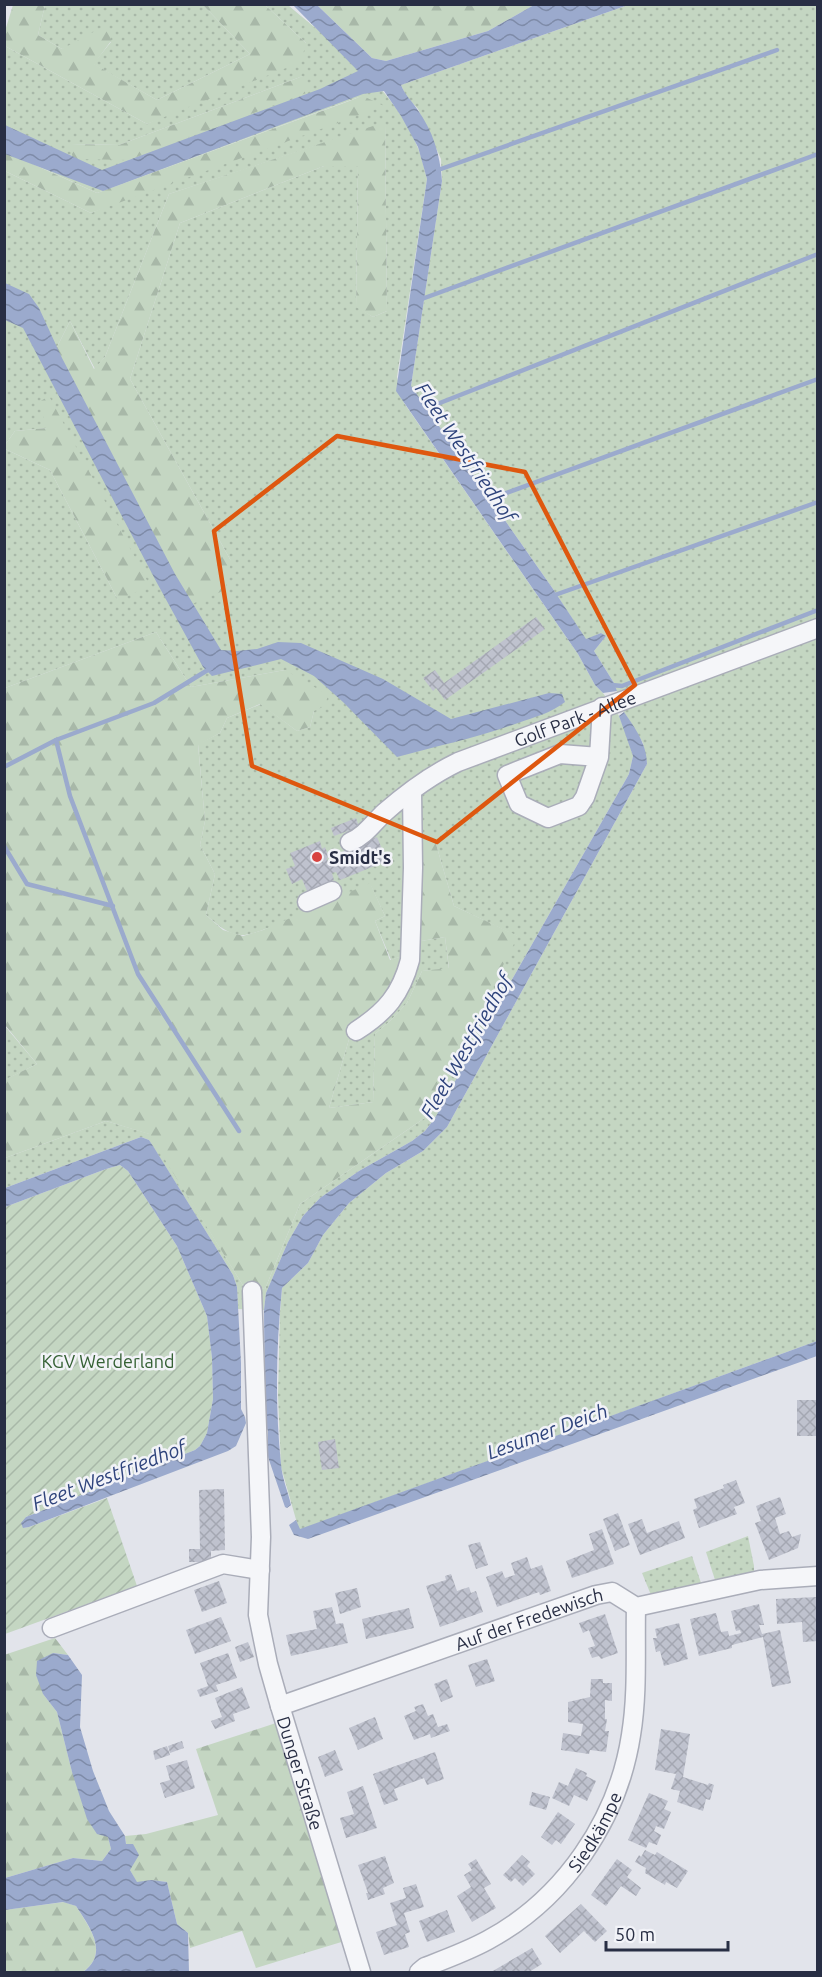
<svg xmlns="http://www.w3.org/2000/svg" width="822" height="1977" font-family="Ubuntu,sans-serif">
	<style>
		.grass { fill: url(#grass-dots); fill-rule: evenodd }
		.forest { fill: url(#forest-firs) }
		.garden { fill: url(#garden-furrows) }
		.water { fill: url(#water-waves) }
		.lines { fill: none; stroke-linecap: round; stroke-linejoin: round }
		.stream { stroke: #9baacd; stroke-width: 4.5 }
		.building { fill: url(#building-cross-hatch) }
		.minor-casing { stroke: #aaadb9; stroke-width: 21 }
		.minor { stroke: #f5f6f9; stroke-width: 18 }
		.marked { fill: none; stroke: #de570f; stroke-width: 4.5; stroke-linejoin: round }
		.poi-dot { fill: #d8433f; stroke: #f2f3f8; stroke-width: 2 }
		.labels { text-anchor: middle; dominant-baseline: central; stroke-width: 5; stroke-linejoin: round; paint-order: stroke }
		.street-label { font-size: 18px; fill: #282e44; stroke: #f2f3f8 }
		.poi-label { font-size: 18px; font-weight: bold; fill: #282e44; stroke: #f2f3f8; text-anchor: start }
		.park-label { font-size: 18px; fill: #356135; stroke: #f2f3f8 }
		.water-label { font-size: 20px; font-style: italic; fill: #2f447c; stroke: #f2f3f8 }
	</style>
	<defs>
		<pattern id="grass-dots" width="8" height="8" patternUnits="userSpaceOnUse" patternTransform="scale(1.5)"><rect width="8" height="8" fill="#c4d6c2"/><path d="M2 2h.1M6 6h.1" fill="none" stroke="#a8b8a8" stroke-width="1.8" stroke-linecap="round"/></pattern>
		<pattern id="forest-firs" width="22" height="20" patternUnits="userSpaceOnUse" patternTransform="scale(1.5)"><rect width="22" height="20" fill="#c4d6c2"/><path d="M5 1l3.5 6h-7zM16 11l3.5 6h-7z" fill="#a8b8a8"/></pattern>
		<pattern id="garden-furrows" width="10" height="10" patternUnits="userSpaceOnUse" patternTransform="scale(1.5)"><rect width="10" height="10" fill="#c4d6c2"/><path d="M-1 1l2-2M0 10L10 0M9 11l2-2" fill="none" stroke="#a8b8a8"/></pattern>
		<pattern id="water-waves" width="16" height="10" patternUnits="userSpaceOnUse" patternTransform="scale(1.5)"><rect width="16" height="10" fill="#9baacd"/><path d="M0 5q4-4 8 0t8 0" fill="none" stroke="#7e8ba8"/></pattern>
		<pattern id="building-cross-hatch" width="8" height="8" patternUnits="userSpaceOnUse" patternTransform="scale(1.5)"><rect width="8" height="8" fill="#bfc2ce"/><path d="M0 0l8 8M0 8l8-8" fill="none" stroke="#a4a7b2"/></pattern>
	</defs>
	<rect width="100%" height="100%" fill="#e2e4eb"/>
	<g class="grass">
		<path d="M45,5H203L250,54L157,100L93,64L111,42L62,49L38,35Z"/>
		<path d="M265,5H288C336,46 394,87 418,148C422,158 424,169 427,179L397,377L404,403L578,654L595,685L603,693L619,716L627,735L633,756L629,774L481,1034L435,1118L425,1131L412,1141L359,1171L320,1198L303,1216L288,1242L266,1293L264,1310L238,1309L237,1287L233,1275L149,1140L141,1137L5,1188V1158L106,1121L150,1134L244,1287L265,1289L300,1204L426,1117L517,936L454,906L436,844L421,941L445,937L449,969L422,971L407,1003L390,1021L375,1034L373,1102L329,1108L352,1029L402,956L391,960L375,921L385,916L370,884C349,893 258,937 241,935C226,934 217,924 206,915L215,874L200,845L205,821L198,744L220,733L227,718L261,704L297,731L310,727L314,711L285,670L191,687L156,632L5,688V449L50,470L118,600L48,428L15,431L5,445V171L91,213L362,96L97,193L5,151V46L147,124L306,43ZM303,76L129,160L71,144L119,145ZM385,123L387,311L373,317L356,306L358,166H324L180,223L130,379L231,561L56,349L70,321L95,369L105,357L169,194Z"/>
		<path d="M628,5H817V1341L299,1530L281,1467L278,1395L280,1312L282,1288L308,1263L323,1235L349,1203L386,1173L423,1151L447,1127L647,764L643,743L624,712L614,683L594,651L606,636L601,633L586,640L553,589L411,386L442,181L441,159L418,109L406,96L401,85Z"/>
		<path d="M4,1025L37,1064L5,1080H4Z"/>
		<path d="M748,1536L754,1566V1574L716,1583L706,1552Z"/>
		<path d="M692,1556L702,1586L651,1595L642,1573Z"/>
	</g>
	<g class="forest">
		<path d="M13,5H45L38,35L62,49L108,24L111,41L94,64L157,100L250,54L203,5H265L306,43L301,62L147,124L5,46V31Z"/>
		<path d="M317,5H534L488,31L386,61L372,58Z"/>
		<path d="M303,76L309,92L129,160L73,159L70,144L119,145Z"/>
		<path d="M363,96L384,106L91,213L5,171L4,151L97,193Z"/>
		<path d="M385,122L387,311L373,317L356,307L358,166H324L180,223L130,379L231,561L225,590L185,607L56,349L70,321L94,369L105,357L169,194Z"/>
		<path d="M49,396L150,586L118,600L50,470L5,449V445L15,431L47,428L39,402Z"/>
		<path d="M156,632L191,687L285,670L328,695L325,706L314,711L310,727L297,731L260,704L227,718L220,733L198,745L205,821L200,845L215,874L206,915L223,930L243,936L263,930L370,883L385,916L375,921L390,960L402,956L391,989L352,1029L329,1108L373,1102L375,1034L390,1021L407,1003L422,971L449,968L445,937L421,941L420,840L431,834L436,844L454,906L518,936L426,1117L300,1204L265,1289L244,1287L149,1134L106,1121L5,1158L4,1080L37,1064L5,1025V688Z"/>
		<path d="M55,1638L68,1655L53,1653L43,1694L57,1712L72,1772L108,1837L111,1849L102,1861L73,1858L5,1878L4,1655Z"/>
		<path d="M279,1722L348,1940L256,1968L242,1931L190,1948L188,1933L177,1924L167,1882L151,1880L137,1883L130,1870L125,1836L146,1834L218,1815L196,1749Z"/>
		<path d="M64,1902L76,1906C89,1927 110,1953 83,1972H5L4,1910Z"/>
	</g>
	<path class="garden" d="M120,1165L128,1171L177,1246L207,1316L212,1358L213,1399L207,1433L200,1446L195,1450L26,1517L23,1528L29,1527L107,1498L137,1586L5,1634V1207L106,1169Z"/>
	<g class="water">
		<path d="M293,5H317L372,58L386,61L488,31L534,5H628L401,85C405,95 411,100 417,109C433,131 440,154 442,181L411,386L553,589L586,639L601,633L606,636L594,651L614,683L617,691L603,693L595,685L578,654L396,391L427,179L418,147L401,116L384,91L363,94L103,191L5,154V125L102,170L320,89L358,71Z"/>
		<path d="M5,283L29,294L39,308L62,358L175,574L221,650L237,651L257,649L278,642L301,643L383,679L451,719L549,693L562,694L565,702C551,713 535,717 518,723C479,737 438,746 397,757L343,702L314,676L281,659L212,676L203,667L157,583L23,328L5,320Z"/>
		<path d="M624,712C635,728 647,744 647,764L447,1127L423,1151L386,1173L349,1203L323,1235L308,1263L282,1288C276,1346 275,1407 281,1464C282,1478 288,1492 291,1505L287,1508L285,1507L268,1457V1431L265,1425L264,1310L266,1293L288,1242L303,1216L320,1198L359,1171L412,1141L425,1131L435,1118L481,1034L629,774L633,756L619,716Z"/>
		<path d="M141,1137L149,1140L153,1146L233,1275L237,1287L241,1363V1409L245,1417L246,1423L236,1446L228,1451L29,1527L23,1528L21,1523L26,1517L195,1450L200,1446L207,1433L213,1399L212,1358L207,1316L177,1246L128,1171L120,1165L106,1169L5,1207V1188Z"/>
		<path d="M817,1341V1356L308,1539L294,1535L289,1525L296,1520L300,1529Z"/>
		<path d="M53,1653L68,1655L82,1675L80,1727L93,1771L109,1811L125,1836L126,1844H133L139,1855L130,1870L137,1882L151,1880L167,1882L177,1924L188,1933L189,1972H83C110,1953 89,1926 76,1906L63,1902L5,1910V1878L73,1858L102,1861L111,1849L108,1837L97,1834L87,1819L72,1772L57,1712L43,1694L36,1675L37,1661Z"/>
	</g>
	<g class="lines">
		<g class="stream">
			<path d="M438,170L777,50"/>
			<path d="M419,300L818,154"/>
			<path d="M422,410L818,254"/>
			<path d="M487,500L818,379"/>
			<path d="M552,596L818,502"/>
			<path d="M211,668L154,703L56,740L70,796L138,974L239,1131"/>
			<path d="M612,685L622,686L818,610"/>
			<path d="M4,767L56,740"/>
			<path d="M4,846L27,884L113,906"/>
		</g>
	</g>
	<g class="building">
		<path d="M536,617L545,629L445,700L436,688L433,691L423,678L435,670L444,683Z"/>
		<path d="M356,818L359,827L334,836L331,828Z"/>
		<path d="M377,837L387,861L340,880L336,872L332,873L334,880L307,891L302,879L292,884L286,869L295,866L290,853L320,841L322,849L325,847L329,857L327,858L328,862L332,860L330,857Z"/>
		<rect x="797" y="1400" width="21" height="36"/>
		<path d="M335,1439L339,1468L322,1470L318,1442Z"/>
		<path d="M736,1480L745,1503L734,1507L737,1514L699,1528L693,1510L697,1508L694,1499L724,1488L723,1485Z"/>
		<path d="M224,1489L225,1550L211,1551V1562H189V1549H200L199,1490Z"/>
		<path d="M780,1497L786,1514L775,1518L780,1534L789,1531L792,1537L801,1534L798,1548L769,1560L755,1523L761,1521L756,1506Z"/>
		<path d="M618,1513L630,1545L615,1551L603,1519Z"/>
		<path d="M642,1519L647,1533L679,1521L685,1538L640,1555L628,1524Z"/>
		<path d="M602,1529L614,1564L572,1578L566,1561L594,1550L589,1534Z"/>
		<path d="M480,1542L488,1565L476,1569L468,1545Z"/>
		<path d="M527,1557L531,1569L542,1565L551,1591L540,1595L539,1592L497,1607L486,1577L502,1571L505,1578L515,1575L511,1563Z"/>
		<path d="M451,1574L457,1591L469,1587L471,1593L476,1591L483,1612L440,1627L426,1586L446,1580L445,1576Z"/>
		<path d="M219,1581L227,1603L202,1612L194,1590Z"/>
		<path d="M357,1588L361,1607L340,1614L335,1593Z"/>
		<path d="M817,1597L818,1641L803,1642L802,1622L777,1624L776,1599Z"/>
		<path d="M759,1604L764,1625H759L762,1634L780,1630L791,1683L772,1687L763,1637L732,1645V1648L699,1656L690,1619L716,1613L721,1632L728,1631L729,1636L741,1633L740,1630L736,1631L731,1611Z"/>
		<path d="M332,1607L336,1624L343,1623L348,1643L291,1656L286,1635L317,1629L313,1611Z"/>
		<path d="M409,1608L414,1628L366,1639L362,1619Z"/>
		<path d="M605,1614L618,1653L601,1659L599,1656L592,1658L588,1648L595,1646L589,1630L583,1633L579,1623Z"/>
		<path d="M221,1617L231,1641L195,1654L186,1630Z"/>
		<path d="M679,1623L688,1659L664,1666L660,1651L656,1652L653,1638H657L655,1629Z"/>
		<path d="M248,1642L254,1657L240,1662L235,1647Z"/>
		<path d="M228,1653L237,1678L216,1685L218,1691L200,1697L197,1690L208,1686L200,1663Z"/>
		<path d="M487,1659L495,1681L476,1687L468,1665Z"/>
		<path d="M447,1679L453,1697L441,1702L434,1684Z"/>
		<path d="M591,1679H603V1683H612V1701L605,1700V1719H607L605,1731H609L606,1752L590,1750L589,1754L561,1750L563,1733L581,1736L583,1724L568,1722V1702L590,1697Z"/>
		<path d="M242,1687L250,1708L233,1714L235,1721L215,1729L211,1721L222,1717L215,1698Z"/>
		<path d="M423,1704L428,1716L433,1714L438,1727L447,1724L450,1731L431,1738L430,1734L414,1740L404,1716L416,1711L414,1707Z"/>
		<path d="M375,1717L383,1739L358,1750L349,1728Z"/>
		<path d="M661,1729L690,1734L683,1777L708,1785L709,1783L714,1785L710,1800L706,1799L703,1811L677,1802L680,1791L671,1789L676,1774L655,1770Z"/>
		<path d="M182,1741L184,1748L170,1753L168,1746Z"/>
		<path d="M167,1746L170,1755L155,1760L153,1751Z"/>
		<path d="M335,1750L343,1770L325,1777L318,1757Z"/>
		<path d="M435,1752L444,1779L427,1785L424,1778L394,1789L398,1800L384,1805L373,1774Z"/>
		<path d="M187,1760L195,1788L165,1798L160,1783L170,1780L166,1766Z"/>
		<path d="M576,1768L587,1773L586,1776L596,1781L587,1801L574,1795L569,1806L552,1798L559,1782L568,1786Z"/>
		<path d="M363,1786L377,1828L346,1838L340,1818L354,1814L347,1792Z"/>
		<path d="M532,1792L550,1797L546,1810L529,1805Z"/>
		<path d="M649,1793L668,1801L664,1809L671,1812L664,1829L656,1826L654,1831L661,1835L657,1845L649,1842L646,1848L628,1840Z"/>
		<path d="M558,1812L575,1824L561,1844L556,1840L552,1845L541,1837Z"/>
		<path d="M645,1850L655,1855L657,1852L688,1871L677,1888L666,1882L665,1885L645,1873L646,1868L635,1862L639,1855L641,1857Z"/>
		<path d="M522,1855L530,1862L527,1866L535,1874L523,1886L515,1878L511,1882L503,1875Z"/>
		<path d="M385,1856L394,1883L383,1888L385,1894L368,1900L366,1893H368L358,1865Z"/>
		<path d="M476,1859L491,1884L484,1888L496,1908L472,1922L457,1896L471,1887L464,1875L472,1870L468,1864Z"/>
		<path d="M617,1859L632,1870L627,1877L641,1888L636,1896L621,1886L606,1906L591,1895Z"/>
		<path d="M416,1884L424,1907L404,1913L410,1932L405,1934L409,1947L384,1955L376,1932L397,1925L390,1903L406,1898L403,1888Z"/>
		<path d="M581,1904L607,1931L595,1942L584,1931L560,1953L545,1936Z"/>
		<path d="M447,1910L455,1932L427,1942L419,1921Z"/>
		<path d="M532,1948L542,1964L529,1972H491Z"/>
	</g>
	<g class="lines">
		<defs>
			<g id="minor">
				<path d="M599,757L560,754L507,775L519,804L548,818L579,806L585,797L599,757L602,707"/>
				<path id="s1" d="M350,842C365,836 374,822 385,812C408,792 431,775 458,762L818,628"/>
				<path d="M307,902L332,891"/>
				<path d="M356,1031C386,1012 401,994 410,960L413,868L412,791"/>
				<path id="s2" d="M252,1291L261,1537L258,1615L268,1664L280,1706L361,1972"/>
				<path d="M52,1628L223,1564L260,1570"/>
				<path id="s3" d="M280,1706L596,1595L612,1592L636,1607L760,1580L818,1576"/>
				<path id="s4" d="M419,1972L425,1967C446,1959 468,1951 488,1940C564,1899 618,1820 631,1735C638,1693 635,1649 636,1607"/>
			</g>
		</defs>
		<use href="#minor" class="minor-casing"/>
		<use href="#minor" class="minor"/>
	</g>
	<path class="marked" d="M337,436L525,472L635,685L437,842L252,766L214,531Z"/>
	<circle class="poi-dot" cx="317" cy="857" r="6"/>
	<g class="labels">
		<g class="street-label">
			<text stroke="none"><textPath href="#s1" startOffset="260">Golf Park - Allee</textPath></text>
			<text stroke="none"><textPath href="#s3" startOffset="264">Auf der Fredewisch</textPath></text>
			<text stroke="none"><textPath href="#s2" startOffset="488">Dunger Straße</textPath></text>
			<text stroke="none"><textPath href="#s4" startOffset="231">Siedkämpe</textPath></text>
		</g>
		<g class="poi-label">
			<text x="329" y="857">Smidt's</text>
		</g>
		<g class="park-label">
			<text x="108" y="1361">KGV Werderland</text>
		</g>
		<g class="water-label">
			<text transform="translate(466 452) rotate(56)">Fleet Westfriedhof</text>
			<text transform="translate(466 1046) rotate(-60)">Fleet Westfriedhof</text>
			<text transform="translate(547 1431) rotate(-20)">Lesumer Deich</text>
			<text transform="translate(109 1475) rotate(-21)">Fleet Westfriedhof</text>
		</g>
	</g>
	<rect width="822" height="1977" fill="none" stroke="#282e44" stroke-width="12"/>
	<path d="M606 1941v9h122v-9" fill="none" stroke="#282e44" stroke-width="3"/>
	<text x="615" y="1941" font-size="18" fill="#282e44" stroke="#f2f3f8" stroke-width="4.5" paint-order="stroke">50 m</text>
</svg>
